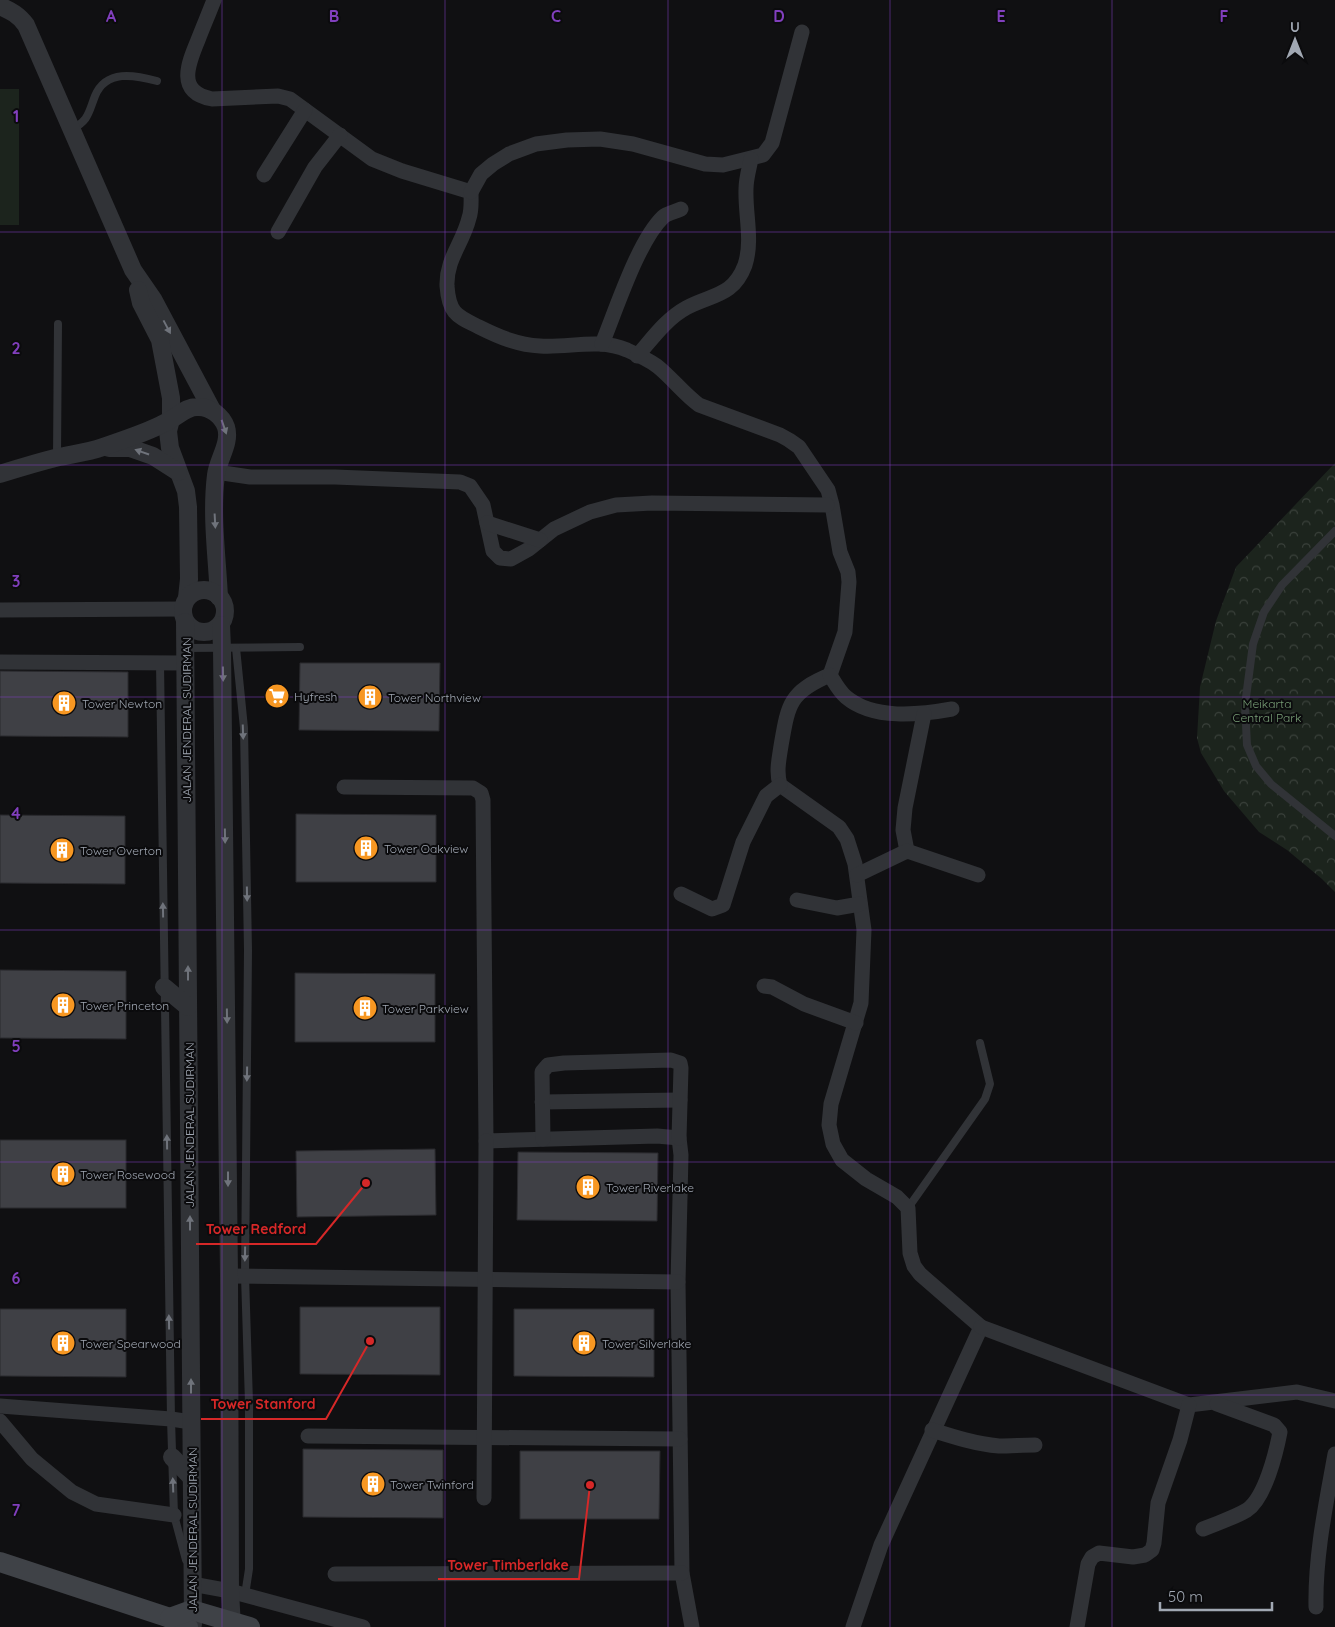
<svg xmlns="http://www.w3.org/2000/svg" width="1335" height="1627" font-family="Quicksand,sans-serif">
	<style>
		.park { fill: url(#park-crowns) }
		.garden { fill: #1c241d }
		.building { fill: #3f4045; stroke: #2a2a2e }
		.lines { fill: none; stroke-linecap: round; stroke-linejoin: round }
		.service { stroke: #313337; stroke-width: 8 }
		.minor { stroke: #313337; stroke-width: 15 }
		.tertiary { stroke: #313337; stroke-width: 18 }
		.secondary { stroke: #3f4247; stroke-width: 20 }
		.oneway { fill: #6f737b }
		.grid { fill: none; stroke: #813fbd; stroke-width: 1; stroke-opacity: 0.55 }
		.labels { text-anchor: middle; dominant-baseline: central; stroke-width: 4; stroke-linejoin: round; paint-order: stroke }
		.poi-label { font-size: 12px; fill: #a1a8b3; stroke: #0b0b0d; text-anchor: start }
		.park-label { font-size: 12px; fill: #799f77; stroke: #0b0b0d }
		.street-label { font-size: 12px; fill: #a1a8b3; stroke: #0b0b0d }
		.grid-label { font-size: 16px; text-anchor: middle; font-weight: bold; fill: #813fbd; stroke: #0b0b0d; stroke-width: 4; stroke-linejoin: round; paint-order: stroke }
		.leader { fill: none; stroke: #d62828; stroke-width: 2 }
		.callout-dot { fill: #d62828; stroke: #0b0b0d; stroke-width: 2 }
		.callout-label { font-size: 14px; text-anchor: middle; font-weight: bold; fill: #d62828; stroke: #0b0b0d; stroke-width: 4; stroke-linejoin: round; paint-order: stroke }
	</style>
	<defs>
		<pattern id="park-crowns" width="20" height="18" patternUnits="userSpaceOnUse" patternTransform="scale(1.25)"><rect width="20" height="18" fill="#1c241d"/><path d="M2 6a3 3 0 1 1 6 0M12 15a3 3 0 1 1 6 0" fill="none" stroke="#3a413b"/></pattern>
	</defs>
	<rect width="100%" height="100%" fill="#101012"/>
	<path class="park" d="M1335,463V892L1322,879L1287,850L1259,832L1224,791L1201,753L1197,738L1200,687L1216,621L1236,567Z"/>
	<rect class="garden" x="0" y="89" width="19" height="136"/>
	<g class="building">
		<path d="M300,663H440L439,731L299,730Z"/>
		<path d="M0,671L128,672V737L0,736Z"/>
		<path d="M296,814L436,815V882H296Z"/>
		<path d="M0,815L125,816V884L0,883Z"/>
		<path d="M0,970L126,971V1039L0,1038Z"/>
		<path d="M295,973L435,974V1042H295Z"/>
		<rect x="0" y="1140" width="126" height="68"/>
		<path d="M435,1149L436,1215L297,1217L296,1151Z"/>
		<path d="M518,1152L658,1153L657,1221L517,1220Z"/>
		<path d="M300,1307H440V1375L300,1374Z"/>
		<path d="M0,1309H126V1377L0,1376Z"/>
		<path d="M514,1309H654V1377L514,1376Z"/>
		<path d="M303,1449L443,1450V1518L303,1517Z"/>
		<path d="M520,1451H660L659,1519H520Z"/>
	</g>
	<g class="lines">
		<g class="service">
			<path d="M71,130C89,120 88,114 95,96C106,69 135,75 157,81"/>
			<path d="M57,457L58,324"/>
			<path d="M1335,531L1282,585L1264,612L1253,644L1245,705L1247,745L1256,766L1271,784L1335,836"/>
			<path d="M185,648L300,647"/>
			<path d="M236,648L244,728L248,950L245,1276L249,1403V1569L245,1595"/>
			<path d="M160,663L171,1419L174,1515L186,1560"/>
			<path d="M908,1208L985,1099L990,1084L980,1043"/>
		</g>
		<g class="minor">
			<path d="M214,0C209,13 203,27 198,40C188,64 176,92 212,99L278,96L290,99L372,159L402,171L471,192C471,200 472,210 469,218C463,243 446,259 447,286C449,314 457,316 479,327C499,337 518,345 540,346C570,348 598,338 627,350C636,354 649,360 657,366C672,378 684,394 699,405L780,435L789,440L799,447L828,490L832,505L840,552L848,572L849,582L845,632L830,675C789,692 788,705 781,746C779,759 776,772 780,785L839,827L847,839L855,864L864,930L861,1003L831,1104L829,1125L833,1144L842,1160L866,1179L897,1197L908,1208L910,1253L914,1266L920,1274L981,1327L881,1545L853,1627"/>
			<path d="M264,175L305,110"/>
			<path d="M471,192L481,174L493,164L509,154L536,144L567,140L600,139L633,144L705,164L723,165L763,155L772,143L802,32"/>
			<path d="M278,232L315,167L340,135"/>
			<path d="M602,344C616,310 638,241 663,217C667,213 675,212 681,209"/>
			<path d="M637,356C652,339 666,319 686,308C712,294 733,297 745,265C753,240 745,214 746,189C746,179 749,169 751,159"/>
			<path d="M216,472L250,477H335L460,482L470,486L483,505L493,551L500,558L511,559L529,549L554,529L590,512L616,505L652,503L827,505"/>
			<path d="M487,523L540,540"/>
			<path d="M0,610L182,609"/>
			<path d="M0,662L185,663"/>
			<path d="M830,675C835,683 839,691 846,697C873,720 919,715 952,709"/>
			<path d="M344,787L473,788L481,793L483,800L486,1141L657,1136L679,1138L681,1155L678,1282L682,1573L692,1627"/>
			<path d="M907,851L903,830L905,808L924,714"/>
			<path d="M857,875L907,851L978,875"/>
			<path d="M681,894L712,909L723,905L743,842L766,796L780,785"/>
			<path d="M797,900L837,908L860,904"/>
			<path d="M764,986L772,987L804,1004L856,1023"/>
			<path d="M542,1102L680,1100"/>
			<path d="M543,1139L542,1072L548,1065L564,1063L671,1060L680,1063L681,1068L679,1138"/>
			<path d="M229,1276L678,1282"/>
			<path d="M981,1327L1189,1405L1297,1392L1335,1401"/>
			<path d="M0,1406L171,1419L191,1422"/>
			<path d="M0,1421L32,1459L72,1492L96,1504L174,1515"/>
			<path d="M932,1430C954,1437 976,1444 999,1446C1011,1446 1023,1445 1035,1445"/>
			<path d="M308,1436L680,1439"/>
			<path d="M484,1498L486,1141"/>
			<path d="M1203,1529C1217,1523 1234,1518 1247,1510C1265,1498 1276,1453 1280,1432L1274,1425L1217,1404"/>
			<path d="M335,1574L682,1573"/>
			<path d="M192,1584L230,1591L363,1627"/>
			<path d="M1316,1607C1315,1555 1326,1504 1335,1454"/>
			<path d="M1077,1627L1088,1564L1092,1557L1099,1553L1133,1557L1145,1555L1152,1550L1154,1543L1158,1503L1180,1440L1189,1405"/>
		</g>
		<g class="tertiary">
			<path d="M0,6C11,11 19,15 26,25L133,270L153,299L212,410"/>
			<path d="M138,290L141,303L160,340L171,398V419L168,431L170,448L186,491L188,507L189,579L187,598"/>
			<path d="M109,448H130L153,456L178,472"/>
			<path d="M0,474C19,468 39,462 59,457C73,454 89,452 103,447C125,439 150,432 170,420C180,415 186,407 197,407C210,406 222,416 226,427C231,443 218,459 216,475C211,515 217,556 219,597"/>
			<circle cx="204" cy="611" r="21"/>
			<path d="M185,622L193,1624"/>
			<path d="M221,625L222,648L229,1276L230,1591L232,1627"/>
			<path d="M164,987L188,1007"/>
			<path d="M172,1457L191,1477"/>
		</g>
		<g class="secondary">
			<path d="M0,1562L170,1618L188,1627"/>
			<path d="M170,1618L192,1610L250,1627"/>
		</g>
	</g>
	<defs><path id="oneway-solid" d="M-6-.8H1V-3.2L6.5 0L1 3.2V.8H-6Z" transform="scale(1.25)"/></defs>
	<g class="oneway">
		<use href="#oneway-solid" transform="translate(167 327) rotate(62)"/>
		<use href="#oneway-solid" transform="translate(224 427) rotate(71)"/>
		<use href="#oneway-solid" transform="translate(142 452) rotate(-161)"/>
		<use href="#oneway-solid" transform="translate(215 521) rotate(87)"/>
		<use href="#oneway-solid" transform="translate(223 674) rotate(89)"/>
		<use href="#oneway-solid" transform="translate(243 732) rotate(88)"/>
		<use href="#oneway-solid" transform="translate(225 836) rotate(89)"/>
		<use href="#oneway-solid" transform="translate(247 894) rotate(89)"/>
		<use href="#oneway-solid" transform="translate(163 910) rotate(-91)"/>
		<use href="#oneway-solid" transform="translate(188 973) rotate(-90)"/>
		<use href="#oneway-solid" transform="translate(227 1016) rotate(89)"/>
		<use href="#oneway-solid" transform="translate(247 1074) rotate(91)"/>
		<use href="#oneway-solid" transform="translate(167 1142) rotate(-91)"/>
		<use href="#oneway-solid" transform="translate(228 1179) rotate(90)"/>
		<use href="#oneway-solid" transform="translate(190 1223) rotate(-90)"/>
		<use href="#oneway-solid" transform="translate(245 1254) rotate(91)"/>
		<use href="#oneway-solid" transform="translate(169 1322) rotate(-91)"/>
		<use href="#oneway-solid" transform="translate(191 1386) rotate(-90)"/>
		<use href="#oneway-solid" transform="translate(173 1485) rotate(-92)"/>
	</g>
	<path class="grid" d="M222,0V1627M445,0V1627M668,0V1627M890,0V1627M1112,0V1627M0,232H1335M0,465H1335M0,697H1335M0,930H1335M0,1162H1335M0,1395H1335"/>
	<defs>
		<symbol id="supermarket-disc" viewBox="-11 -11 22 22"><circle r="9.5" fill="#f79722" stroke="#0b0b0d"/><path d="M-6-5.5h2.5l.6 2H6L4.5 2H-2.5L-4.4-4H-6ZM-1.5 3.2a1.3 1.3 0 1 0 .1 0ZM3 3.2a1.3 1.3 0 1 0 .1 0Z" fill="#fff"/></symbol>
		<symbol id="building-disc" viewBox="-11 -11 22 22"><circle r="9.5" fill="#f79722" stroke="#0b0b0d"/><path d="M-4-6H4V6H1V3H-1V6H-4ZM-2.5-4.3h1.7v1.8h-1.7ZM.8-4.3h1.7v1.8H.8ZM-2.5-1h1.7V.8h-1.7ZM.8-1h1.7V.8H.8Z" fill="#fff"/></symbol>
	</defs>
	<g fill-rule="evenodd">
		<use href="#supermarket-disc" x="263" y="682" width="28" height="28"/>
		<use href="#building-disc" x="356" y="683" width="28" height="28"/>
		<use href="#building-disc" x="50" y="689" width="28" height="28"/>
		<use href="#building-disc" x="352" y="834" width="28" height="28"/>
		<use href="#building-disc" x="48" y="836" width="28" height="28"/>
		<use href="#building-disc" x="49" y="991" width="28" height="28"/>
		<use href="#building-disc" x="351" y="994" width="28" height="28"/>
		<use href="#building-disc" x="49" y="1160" width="28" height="28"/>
		<use href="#building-disc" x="574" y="1173" width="28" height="28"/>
		<use href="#building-disc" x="49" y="1329" width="28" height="28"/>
		<use href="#building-disc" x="570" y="1329" width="28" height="28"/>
		<use href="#building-disc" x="359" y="1470" width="28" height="28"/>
	</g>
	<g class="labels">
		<g class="poi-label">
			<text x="294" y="696">Hyfresh</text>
			<text x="388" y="697">Tower Northview</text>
			<text x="82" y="703">Tower Newton</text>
			<text x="384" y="848">Tower Oakview</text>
			<text x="80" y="850">Tower Overton</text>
			<text x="80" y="1005">Tower Princeton</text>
			<text x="382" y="1008">Tower Parkview</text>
			<text x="80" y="1174">Tower Rosewood</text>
			<text x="606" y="1187">Tower Riverlake</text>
			<text x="80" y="1343">Tower Spearwood</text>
			<text x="602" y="1343">Tower Silverlake</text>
			<text x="390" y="1484">Tower Twinford</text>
		</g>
		<g class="park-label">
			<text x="1267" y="703">Meikarta<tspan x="1267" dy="14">Central Park</tspan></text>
		</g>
		<g class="street-label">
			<text transform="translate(186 720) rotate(-90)">JALAN JENDERAL SUDIRMAN</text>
			<text transform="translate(189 1125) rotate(-90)">JALAN JENDERAL SUDIRMAN</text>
			<text transform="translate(192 1530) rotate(-90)">JALAN JENDERAL SUDIRMAN</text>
		</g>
	</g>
	<g class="grid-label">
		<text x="111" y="22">A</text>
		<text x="334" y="22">B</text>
		<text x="556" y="22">C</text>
		<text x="779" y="22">D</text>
		<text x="1001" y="22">E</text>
		<text x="1224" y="22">F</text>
		<text x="16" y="122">1</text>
		<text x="16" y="354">2</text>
		<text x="16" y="587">3</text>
		<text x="16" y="819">4</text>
		<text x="16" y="1052">5</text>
		<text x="16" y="1284">6</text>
		<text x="16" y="1516">7</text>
	</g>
	<path class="leader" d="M366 1183L316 1244H196M370 1341L326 1419H201M590 1485L579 1579H438"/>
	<g class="callout-dot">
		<circle cx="366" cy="1183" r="5"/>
		<circle cx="370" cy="1341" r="5"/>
		<circle cx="590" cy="1485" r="5"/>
	</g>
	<g class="callout-label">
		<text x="256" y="1234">Tower Redford</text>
		<text x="263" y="1409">Tower Stanford</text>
		<text x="508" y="1570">Tower Timberlake</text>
	</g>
	<g transform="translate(1295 40)" stroke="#0b0b0d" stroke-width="4" paint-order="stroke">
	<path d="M0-4L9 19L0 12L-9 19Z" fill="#a1a8b3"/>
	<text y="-8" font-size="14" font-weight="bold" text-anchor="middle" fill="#a1a8b3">U</text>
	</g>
	<path d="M1160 1602v8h112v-8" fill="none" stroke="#a1a8b3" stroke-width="2.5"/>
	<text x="1168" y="1602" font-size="15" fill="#a1a8b3" stroke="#0b0b0d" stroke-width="4" paint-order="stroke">50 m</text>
</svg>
